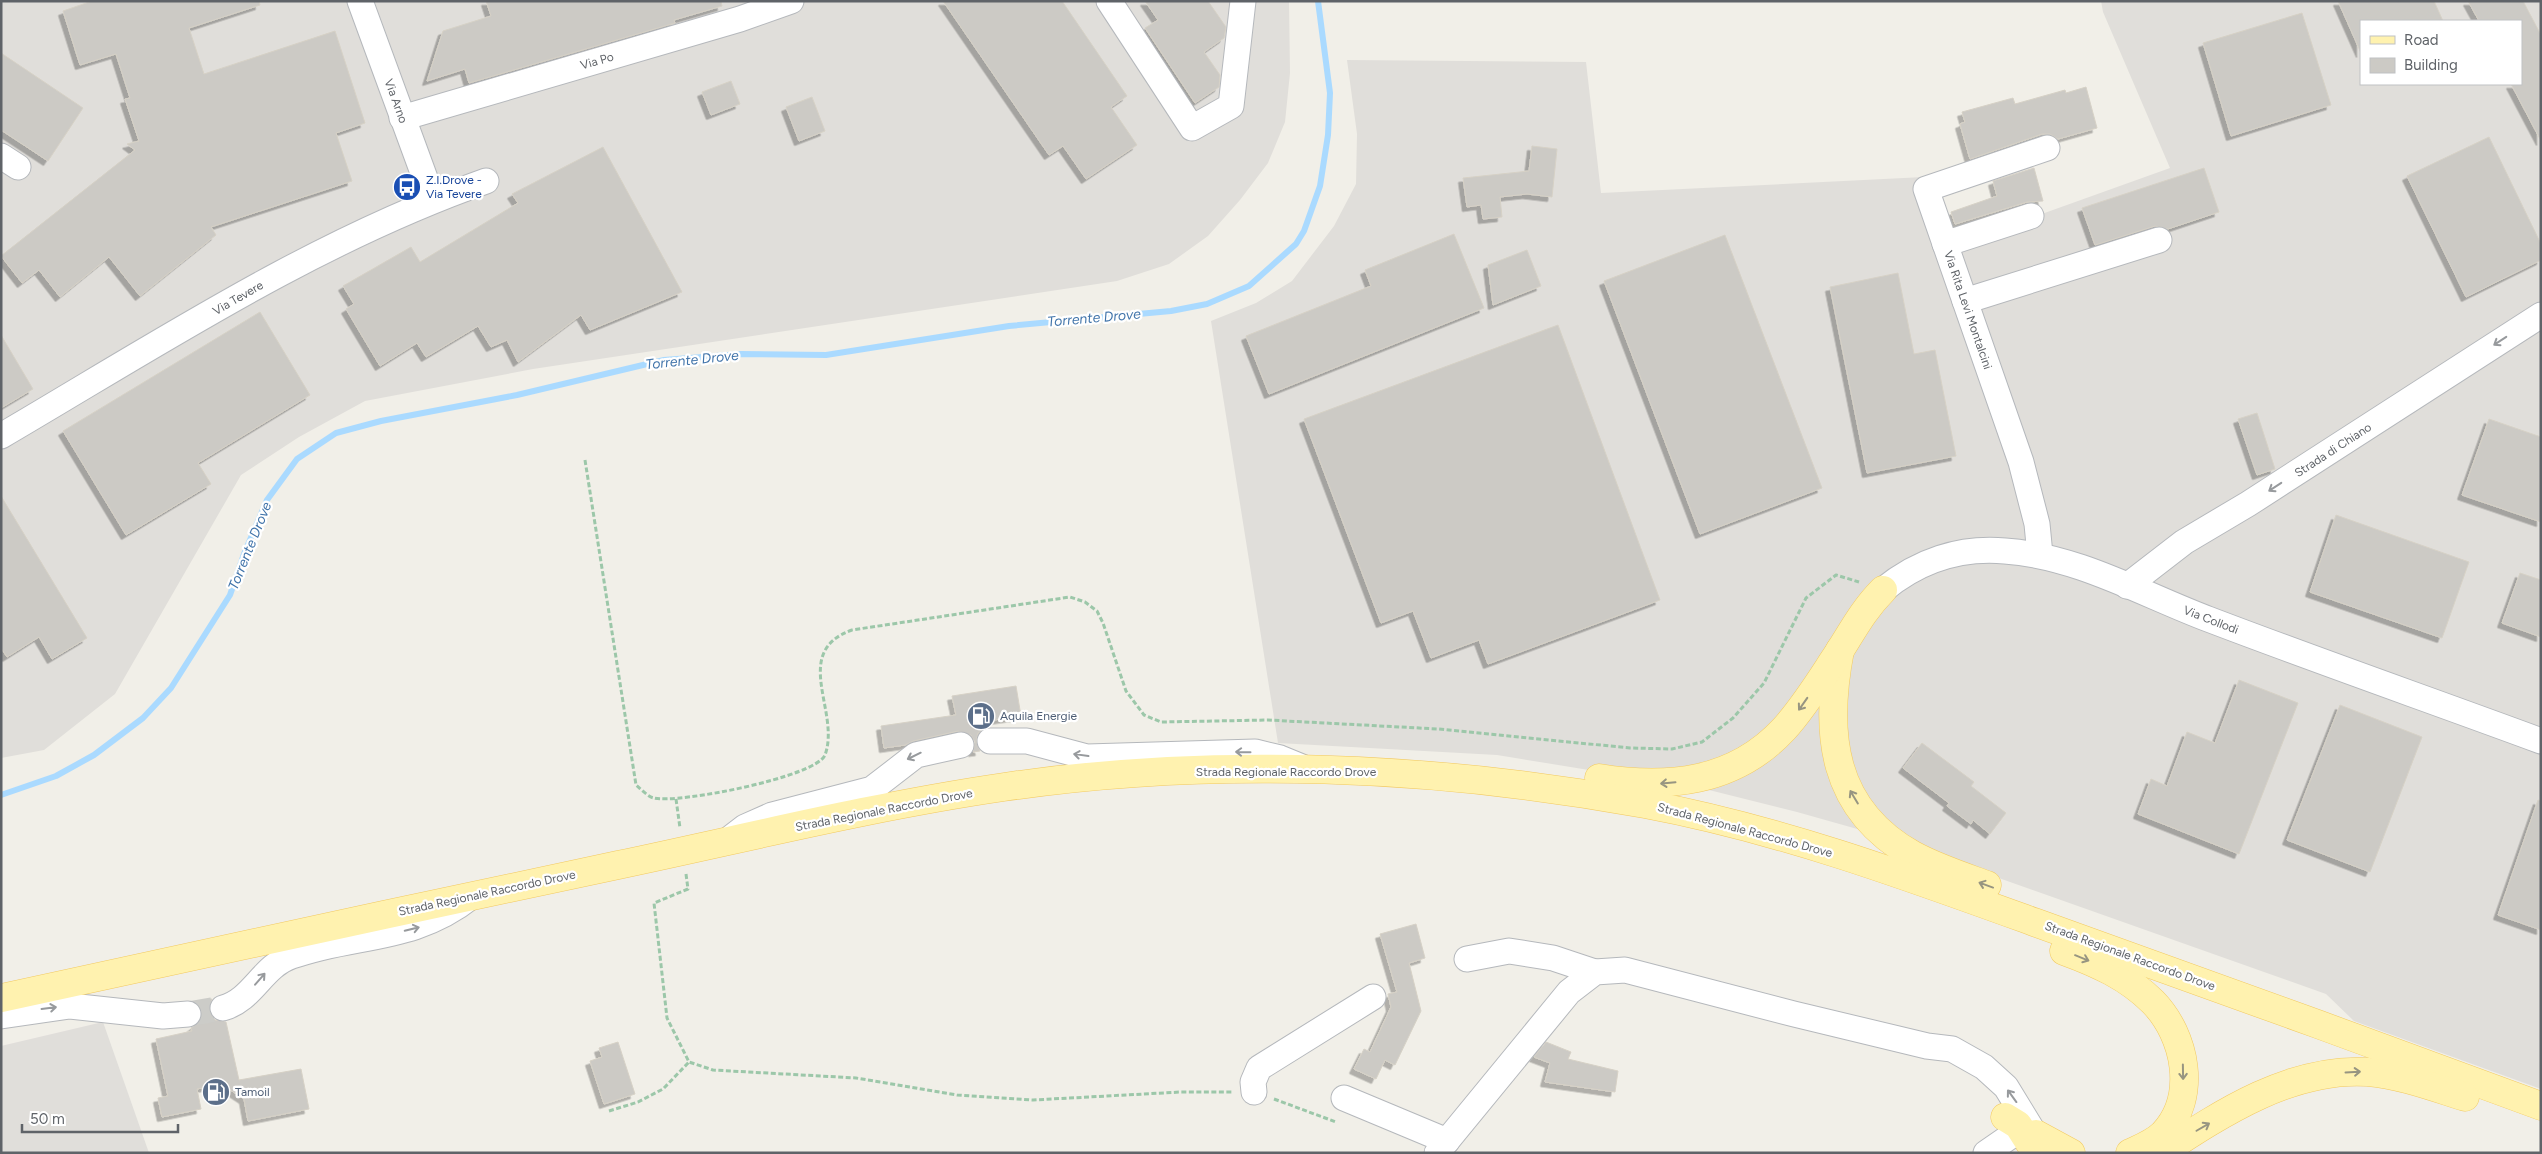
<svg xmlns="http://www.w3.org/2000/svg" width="2542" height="1154" font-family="Figtree,sans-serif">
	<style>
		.industrial { fill: #e0deda; fill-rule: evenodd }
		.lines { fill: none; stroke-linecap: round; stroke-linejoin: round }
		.stream { stroke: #aadaff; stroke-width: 6 }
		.building { fill: #cccac5; stroke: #d6d1c6; filter: url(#shadow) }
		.minor-tunnel { stroke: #ccccc8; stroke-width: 25; stroke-dasharray: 25 12; stroke-linecap: butt }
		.minor-casing { stroke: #b5b8bc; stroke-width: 27 }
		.major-casing { stroke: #f2c960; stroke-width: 29 }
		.path { stroke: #9cc7a9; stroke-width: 3; stroke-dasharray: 5 2.5; stroke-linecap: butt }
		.minor { stroke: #fff; stroke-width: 25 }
		.major { stroke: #fff2af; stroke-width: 28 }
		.oneway { stroke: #979a9d }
		.oneway2 { stroke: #979581 }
		.labels { text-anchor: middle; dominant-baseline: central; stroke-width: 4.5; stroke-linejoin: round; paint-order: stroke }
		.street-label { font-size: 12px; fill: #5f6368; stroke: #fff }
		.transit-label { font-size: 12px; fill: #164399; stroke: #fff; text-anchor: start }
		.service-label { font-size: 12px; fill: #4e5e75; stroke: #fff; text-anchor: start }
		.water-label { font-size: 14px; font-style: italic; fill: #4174aa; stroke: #fff }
	</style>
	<defs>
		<filter id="shadow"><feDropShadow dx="-4.5" dy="4.5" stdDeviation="0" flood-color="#0004"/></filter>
	</defs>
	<rect width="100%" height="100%" fill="#f1efe8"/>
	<g class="industrial">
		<path d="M1,1H1289L1290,73L1285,122L1268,163L1240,200L1208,236L1169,264L1117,281L533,369L365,401L299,437L241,475L115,694L44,750L1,758Z"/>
		<path d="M2101,1H2541V1089L2354,1021L2326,994L1875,834L1797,812L1705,789L1497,755L1278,743L1211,321L1256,303L1292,281L1334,226L1356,184L1357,134L1347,60L1586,62L1601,193L1924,177L1955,245L2170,168L2103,12ZM2361,21H2521V84H2361Z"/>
		<path d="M103,1022L149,1153H1V1046Z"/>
	</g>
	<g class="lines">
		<path class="stream" d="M1,795L56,776L94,755L143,718L171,688L230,595L244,554L267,500L297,459L336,433L381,421L517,395L664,360L741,354L826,355L1009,326L1171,311L1207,304L1249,286L1296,244L1304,231L1320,186L1328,135L1330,93L1318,1"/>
	</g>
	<g class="building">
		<path d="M92,1H259L260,5L189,28L204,74L335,31L365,123L336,133L352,181L211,227L216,235L140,296L109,257L60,297L39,270L22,283L1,256L135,150L127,144L139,141L125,99L130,98L116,54L80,65L63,11Z"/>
		<path d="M486,1H721L722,6L674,20L675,23L469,83L465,69L427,81L443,31L491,16Z"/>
		<path d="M943,1H1062L1127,96L1111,107L1137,145L1086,179L1063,146L1049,155Z"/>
		<path d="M1145,1H1208L1226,27L1224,38L1204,52L1220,75L1219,87L1195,103L1145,28L1158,20Z"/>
		<path d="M2338,1H2434L2443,21H2361V53Z"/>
		<path d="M2468,1H2523L2541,35V141L2511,84H2521V21H2479Z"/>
		<path d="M2302,13L2331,105L2231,136L2203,43Z"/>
		<path d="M1,53L83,108L48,161L1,130Z"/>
		<path d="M731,81L740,104L711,115L702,92Z"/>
		<path d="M2086,87L2097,128L2058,139L2050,134H2042L1970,159L1960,124L1965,122L1962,112L2013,98L2015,104L2065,90L2066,93Z"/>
		<path d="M812,97L825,131L799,141L786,107Z"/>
		<path d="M2489,137L2541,244V260L2466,297L2407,176Z"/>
		<path d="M1532,146L1557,149L1552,197L1527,194L1500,197L1502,217L1483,219L1481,205L1467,207L1463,178L1529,171Z"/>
		<path d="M603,147L682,292L590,330L581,315L518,362L507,340L491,347L478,326L426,357L417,343L380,366L346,309L354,304L343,286L411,247L420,262L518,203L512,194Z"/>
		<path d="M2034,168L2043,201L2027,202L1955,224L1951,212L1997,196L1993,181Z"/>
		<path d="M2204,168L2219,212L2168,229L2155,226L2095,245L2082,208Z"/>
		<path d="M1454,234L1484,308L1269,394L1246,336L1371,286L1365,270Z"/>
		<path d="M1725,235L1822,488L1700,534L1604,281Z"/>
		<path d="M1527,250L1541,286L1493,305L1488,265Z"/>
		<path d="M1898,273L1914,354L1935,350L1956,456L1867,473L1830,287Z"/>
		<path d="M260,312L310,395L198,463L211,484L126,535L63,431Z"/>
		<path d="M1558,325L1660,600L1488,664L1479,640L1431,658L1413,611L1381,623L1304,419Z"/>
		<path d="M1,335L33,389L1,408Z"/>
		<path d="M2257,413L2275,469L2257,475L2238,419Z"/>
		<path d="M2489,419L2541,437V522L2462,495Z"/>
		<path d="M1,496L87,638L52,659L39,637L7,657L1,648Z"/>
		<path d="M2336,515L2469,562L2442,638L2310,592Z"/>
		<path d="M2520,573L2541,580V637L2502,623Z"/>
		<path d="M2239,680L2298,703L2239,854L2138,814L2151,779L2167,786L2187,732L2215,743Z"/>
		<path d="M1016,686L1021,716L987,721L988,727L978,733L976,741L980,751L973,752L975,742L971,735L958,731L913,741L905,745L884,748L881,726L956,715L952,696Z"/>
		<path d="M2340,705L2422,737L2370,872L2287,840Z"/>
		<path d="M1922,743L1974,782L1971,786L2006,813L1990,834L1973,820L1971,824L1947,806L1949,803L1903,768Z"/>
		<path d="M2538,800L2541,801V930L2498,915Z"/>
		<path d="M1416,924L1425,958L1409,963L1421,1011L1395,1065L1385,1060L1376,1079L1354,1069L1364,1049L1370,1052L1391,1007L1388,994L1397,992L1380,934Z"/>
		<path d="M212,999L209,1006L210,1014L215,1020L226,1022L239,1080L301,1069L309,1109L248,1121L244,1099L221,1084L197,1089L201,1109L162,1117L158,1098L168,1096L156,1039L192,1031L191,1028L201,1021L202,1013L196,1003Z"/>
		<path d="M618,1042L635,1094L604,1104L590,1061L602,1057L599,1048Z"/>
		<path d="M1546,1042L1571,1052L1568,1059L1618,1071L1615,1092L1545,1082L1550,1063L1534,1057Z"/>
	</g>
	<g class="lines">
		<path class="minor-tunnel" d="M188,1014L223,1008"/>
		<defs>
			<g id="minor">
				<path d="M360,1L433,200"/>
				<path d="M1109,1L1192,128L1231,106L1243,1"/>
				<path d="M402,118L740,19L791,1"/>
				<path d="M1,156L18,167"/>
				<path d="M1945,244L2031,216"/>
				<path d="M1965,301L2159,240"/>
				<path d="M1,436C158,344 313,242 486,181"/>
				<path d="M2040,555L2037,524L2021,462L1926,189L2047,148"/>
				<path d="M2127,586L2184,542L2248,504L2541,315"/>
				<path d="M1883,590C1918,561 1960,547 2005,551C2077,556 2142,594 2208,619C2318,661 2430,700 2541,741"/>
				<path d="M990,741H1027L1087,757L1255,752L1280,758L1302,767"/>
				<path d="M732,837L745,827L772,815L872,789L916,755L961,745"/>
				<path d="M1467,959L1509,951L1553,958L1595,972"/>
				<path d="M223,1008C253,1000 262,966 292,956C357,933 413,943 472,896"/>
				<path d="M1,1016L70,1006L163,1016L188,1014"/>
				<path d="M1254,1092L1253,1082L1259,1068L1373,997"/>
				<path d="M1344,1098L1447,1141"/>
				<path d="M1437,1153L1569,992L1595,972L1625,970L1794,1014L1927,1046L1952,1049L1984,1067L2006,1087L2039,1141"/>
				<path d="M1986,1153L2015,1133"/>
			</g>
			<g id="major">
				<path d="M1840,650C1824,733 1831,809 1913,855C1937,868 1962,876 1987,885"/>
				<path d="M1599,778C1667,789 1734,783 1784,729C1803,708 1818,684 1833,661C1850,636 1861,612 1883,590"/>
				<path d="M2064,951C2097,963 2128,977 2153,1002C2186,1036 2198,1097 2163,1134C2154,1143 2141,1148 2130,1153"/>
				<path d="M1,998C207,954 412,908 618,865C746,838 874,806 1004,787C1213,756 1437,766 1645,804C1779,829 1907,876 2034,922C2204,982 2372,1044 2541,1106"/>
				<path d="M2005,1117L2018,1125L2036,1153"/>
				<path d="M2036,1134L2071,1153"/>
				<path d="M2161,1153C2222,1113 2292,1067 2368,1072C2401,1075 2433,1087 2465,1097"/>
			</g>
		</defs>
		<use href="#minor" class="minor-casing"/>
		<use href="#major" class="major-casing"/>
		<g class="path">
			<path d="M585,460L636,785C641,789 648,797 654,798C678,804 816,777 825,755C841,712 790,652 852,630L1070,597L1085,602L1097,611L1103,623L1126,691L1144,715L1161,722L1268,720L1438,729L1630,748L1672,749L1702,742L1733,718L1764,683L1806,598L1836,575L1859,582"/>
			<path d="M676,799L680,828"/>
			<path d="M686,874L688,889L654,903L667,1018L689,1062L713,1070L856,1078L957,1095L1033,1100L1181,1092H1232"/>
			<path d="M1274,1099L1336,1122"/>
			<path d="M609,1111L638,1102L663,1089L689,1062"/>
		</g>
		<use href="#minor" class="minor"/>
		<use href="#major" class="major"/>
	</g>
	<defs><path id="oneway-shaft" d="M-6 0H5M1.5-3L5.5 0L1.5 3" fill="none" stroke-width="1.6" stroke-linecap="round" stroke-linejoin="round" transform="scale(1.25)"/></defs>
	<g class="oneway">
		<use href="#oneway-shaft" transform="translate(2500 341) rotate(147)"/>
		<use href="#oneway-shaft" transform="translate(2275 487) rotate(147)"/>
		<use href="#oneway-shaft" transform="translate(1243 752) rotate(-179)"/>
		<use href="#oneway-shaft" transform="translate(1081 755) rotate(-172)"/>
		<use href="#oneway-shaft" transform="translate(914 756) rotate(154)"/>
		<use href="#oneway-shaft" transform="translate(412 929) rotate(-14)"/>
		<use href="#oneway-shaft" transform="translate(260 979) rotate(-49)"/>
		<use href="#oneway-shaft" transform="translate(49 1008) rotate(-7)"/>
		<use href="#oneway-shaft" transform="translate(2012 1096) rotate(-126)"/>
	</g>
	<g class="oneway2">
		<use href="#oneway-shaft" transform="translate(1803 704) rotate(125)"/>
		<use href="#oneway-shaft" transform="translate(1668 783) rotate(175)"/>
		<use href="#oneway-shaft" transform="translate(1854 797) rotate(-121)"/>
		<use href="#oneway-shaft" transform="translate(1986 885) rotate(-160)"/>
		<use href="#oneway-shaft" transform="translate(2082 958) rotate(22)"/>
		<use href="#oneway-shaft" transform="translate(2183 1072) rotate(89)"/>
		<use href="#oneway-shaft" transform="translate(2353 1072) rotate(-3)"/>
		<use href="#oneway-shaft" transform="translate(2203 1127) rotate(-30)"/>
	</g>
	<defs>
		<symbol id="bus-disc" viewBox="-11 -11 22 22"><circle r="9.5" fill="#1a4fb4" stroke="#fff"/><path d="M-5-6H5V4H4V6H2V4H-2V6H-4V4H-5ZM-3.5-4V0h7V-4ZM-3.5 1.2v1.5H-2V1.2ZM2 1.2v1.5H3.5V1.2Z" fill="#fff"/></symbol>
		<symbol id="fuel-disc" viewBox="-11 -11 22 22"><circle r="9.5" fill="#5c6f8a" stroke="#fff"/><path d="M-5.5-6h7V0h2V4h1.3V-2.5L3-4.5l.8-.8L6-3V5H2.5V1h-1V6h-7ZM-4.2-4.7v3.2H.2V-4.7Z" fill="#fff"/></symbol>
	</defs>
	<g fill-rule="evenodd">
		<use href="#bus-disc" x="391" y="171" width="32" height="32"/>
		<use href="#fuel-disc" x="965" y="700" width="32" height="32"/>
		<use href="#fuel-disc" x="200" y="1076" width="32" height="32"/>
	</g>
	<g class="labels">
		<g class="street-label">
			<text transform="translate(597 61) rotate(-16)">Via Po</text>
			<text transform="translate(396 101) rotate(70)">Via Arno</text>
			<text transform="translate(238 298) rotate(-30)">Via Tevere</text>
			<text transform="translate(1968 310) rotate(71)">Via Rita Levi Montalcini</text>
			<text transform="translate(2333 450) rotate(-33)">Strada di Chiano</text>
			<text transform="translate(2211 620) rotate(21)">Via Collodi</text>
			<text x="1286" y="772">Strada Regionale Raccordo Drove</text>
			<text transform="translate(884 810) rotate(-11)">Strada Regionale Raccordo Drove</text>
			<text transform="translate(1745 830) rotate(15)">Strada Regionale Raccordo Drove</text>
			<text transform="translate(487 893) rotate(-12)">Strada Regionale Raccordo Drove</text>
			<text transform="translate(2130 956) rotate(20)">Strada Regionale Raccordo Drove</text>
		</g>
		<g class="transit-label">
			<text x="426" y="180">Z.I.Drove -<tspan x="426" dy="14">Via Tevere</tspan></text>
		</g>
		<g class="service-label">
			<text x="1000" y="716">Aquila Energie</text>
			<text x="235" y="1092">Tamoil</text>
		</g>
		<g class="water-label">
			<text transform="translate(1094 318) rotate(-5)">Torrente Drove</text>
			<text transform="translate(692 360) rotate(-6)">Torrente Drove</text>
			<text transform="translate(250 546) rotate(-68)">Torrente Drove</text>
		</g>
	</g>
	<rect width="2542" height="1154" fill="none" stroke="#5f6368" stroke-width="5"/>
	<rect x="2360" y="20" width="162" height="65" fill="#ffffff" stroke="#bfc1c3"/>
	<rect x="2370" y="36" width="25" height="8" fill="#fff2af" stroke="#bfc1c3"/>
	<text x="2404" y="45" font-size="15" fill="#5f6368">Road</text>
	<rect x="2370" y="58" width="25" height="15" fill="#cccac5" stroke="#bfc1c3"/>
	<text x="2404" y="70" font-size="15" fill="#5f6368">Building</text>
	<path d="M22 1124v8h156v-8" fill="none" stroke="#5f6368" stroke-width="2.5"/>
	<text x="30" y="1124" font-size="15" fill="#5f6368" stroke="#ffffff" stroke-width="4" paint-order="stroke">50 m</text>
</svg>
